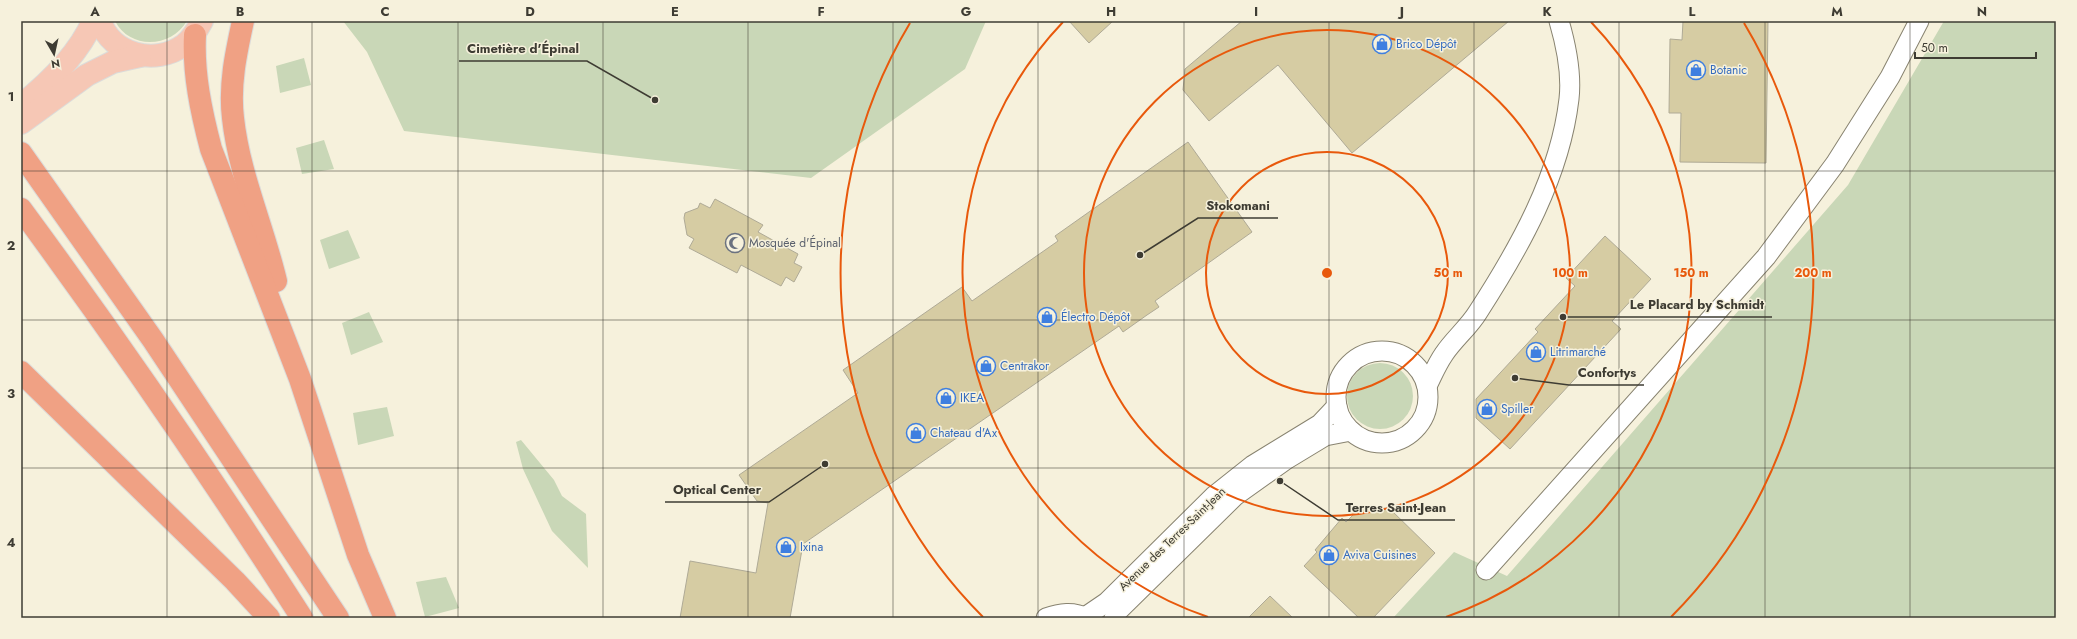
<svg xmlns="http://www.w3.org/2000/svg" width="2077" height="639" font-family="Jost,sans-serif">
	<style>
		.green { fill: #c9d7b7 }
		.building { fill: #d6cca3; stroke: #afaa96 }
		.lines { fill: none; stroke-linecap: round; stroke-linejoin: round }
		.street-casing { stroke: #888370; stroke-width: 21 }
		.primary-casing { stroke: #dcdcda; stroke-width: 24 }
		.highway-casing { stroke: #dcdcda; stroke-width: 24 }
		.street { stroke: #fff; stroke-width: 19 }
		.primary { stroke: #f6c7b5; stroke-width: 22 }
		.highway { stroke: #f0a184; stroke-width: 22 }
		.grid { fill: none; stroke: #3e3c33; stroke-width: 1; stroke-opacity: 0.55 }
		.ring { fill: none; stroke: #e8590c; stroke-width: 2 }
		.labels { text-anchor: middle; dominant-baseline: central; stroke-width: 3; stroke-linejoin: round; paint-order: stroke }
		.shop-label { font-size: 12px; fill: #366cbe; stroke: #f6f1dc; text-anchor: start }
		.worship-label { font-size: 12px; fill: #5b616d; stroke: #f6f1dc; text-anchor: start }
		.street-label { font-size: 12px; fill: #3e3c33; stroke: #f6f1dc }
		.centre { fill: #e8590c; stroke: #f6f1dc; stroke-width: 2 }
		.ring-label { font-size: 12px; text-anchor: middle; font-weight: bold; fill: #e8590c; stroke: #f6f1dc; stroke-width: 3; stroke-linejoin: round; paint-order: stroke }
		.leader { fill: none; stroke: #3e3c33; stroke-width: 1.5 }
		.callout-dot { fill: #3e3c33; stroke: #f6f1dc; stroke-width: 1.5 }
		.callout-label { font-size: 13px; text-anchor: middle; font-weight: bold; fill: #3e3c33; stroke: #f6f1dc; stroke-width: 3; stroke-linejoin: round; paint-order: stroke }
		.neatline { fill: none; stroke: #3e3c33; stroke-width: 1.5 }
		.grid-label { font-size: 13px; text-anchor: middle; font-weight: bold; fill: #3e3c33 }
	</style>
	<rect width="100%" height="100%" fill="#f6f1dc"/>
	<g class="green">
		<path d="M115,21H187C171,48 130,50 115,21Z"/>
		<path d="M343,21H986L965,69L811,178L404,131L367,52Z"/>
		<path d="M1944,21H2056V618H1393L1454,552L1507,576L1848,185Z"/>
		<path d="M304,58L311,85L280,93L276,66Z"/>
		<path d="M324,140L334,169L302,174L296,148Z"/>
		<path d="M348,230L360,258L329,269L320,240Z"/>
		<path d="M369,312L383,342L351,355L342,323Z"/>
		<circle cx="1380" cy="396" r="33"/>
		<path d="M387,407L394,436L358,445L353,413Z"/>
		<path d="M521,440L554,480L562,496L586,514L588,568L552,531L523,469L516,442Z"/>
		<path d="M446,577L459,608L425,617L416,582Z"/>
	</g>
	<g class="building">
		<path d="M1069,21H1113L1089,43Z"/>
		<path d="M1242,21H1509L1352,153L1278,65L1209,121L1183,90L1185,69Z"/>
		<path d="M1683,21H1768L1766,163L1680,162L1681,113H1669L1670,39L1682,40Z"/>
		<path d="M1188,142L1252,232L1155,301L1159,307L1147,315L1123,332L1119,326L803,544L790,618H680L690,561L756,573L768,503L757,501L739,475L858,393L843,370L962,287L972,301L1058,241L1055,236Z"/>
		<path d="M715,199L763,225L758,232L798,254L794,263L802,267L794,282L786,277L781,286L741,265L737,273L689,248L694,239L687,235L684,218L685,213L698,208L700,203L710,208Z"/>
		<path d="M1605,236L1651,279L1612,321L1621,329L1510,449L1476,418V399L1538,332L1535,329L1575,286L1566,278Z"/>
		<path d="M1389,508L1435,553L1373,618H1359L1304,566L1317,552L1315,550L1342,518L1346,522L1359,509Z"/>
		<path d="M1270,596L1293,618H1248Z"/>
	</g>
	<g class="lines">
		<defs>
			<g id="street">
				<circle cx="1382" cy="397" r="46"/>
				<path d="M1427,386C1432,376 1437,364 1444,354C1454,339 1469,327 1478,312C1520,247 1560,176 1569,99C1572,73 1566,45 1559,21"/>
				<path d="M1486,570L1766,257L1835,164L1890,77L1919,21"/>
				<path d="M1085,617L1107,602L1214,496L1253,465L1320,424L1337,406"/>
				<path d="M1046,618C1060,613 1073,611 1087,618"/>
				<path d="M1114,618L1117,612L1235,496L1287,459L1325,436L1351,431"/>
			</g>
			<g id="primary">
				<path d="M100,21C112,55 155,66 184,45C192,39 197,30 202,21"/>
				<path d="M21,105C50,82 78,55 93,21"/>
				<path d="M21,123L87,75L113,62L140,56"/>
			</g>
			<g id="highway">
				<path d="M243,21C236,53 229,85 233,118C239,174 263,226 276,281"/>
				<path d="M195,35C193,73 201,111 211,149L300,379L358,555L385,618"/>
				<path d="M21,153L153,340L338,618"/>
				<path d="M21,209C119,342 213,479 302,618"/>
				<path d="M21,372L235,581L269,618"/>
			</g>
		</defs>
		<use href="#street" class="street-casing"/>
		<use href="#primary" class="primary-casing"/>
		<use href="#highway" class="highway-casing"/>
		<use href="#street" class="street"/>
		<use href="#primary" class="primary"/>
		<use href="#highway" class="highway"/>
	</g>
	<path class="grid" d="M167,21V618M312,21V618M458,21V618M603,21V618M748,21V618M893,21V618M1038,21V618M1184,21V618M1329,21V618M1474,21V618M1619,21V618M1765,21V618M1910,21V618M21,171H2056M21,320H2056M21,468H2056"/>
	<g class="ring">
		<circle cx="1327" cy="273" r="121"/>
		<circle cx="1327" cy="273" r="243"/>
		<path d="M1208 617A364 364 0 0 1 1063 22M1591 22A364 364 0 0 1 1446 617"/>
		<path d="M983 617A486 486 0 0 1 910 23M1744 23A486 486 0 0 1 1671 617"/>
	</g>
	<defs>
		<symbol id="shop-ring" viewBox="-11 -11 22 22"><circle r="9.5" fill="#f6f1dc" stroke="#3f7fe0" stroke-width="1.5"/><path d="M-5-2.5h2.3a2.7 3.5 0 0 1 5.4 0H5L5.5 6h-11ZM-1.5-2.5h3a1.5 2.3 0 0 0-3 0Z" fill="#3f7fe0"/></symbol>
		<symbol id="mosque-ring" viewBox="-11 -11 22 22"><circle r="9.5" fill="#f6f1dc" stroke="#6b7280" stroke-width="1.5"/><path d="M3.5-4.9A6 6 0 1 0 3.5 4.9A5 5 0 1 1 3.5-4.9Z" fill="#6b7280"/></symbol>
	</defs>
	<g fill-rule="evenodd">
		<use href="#shop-ring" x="1371" y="33" width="22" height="22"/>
		<use href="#shop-ring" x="1685" y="59" width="22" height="22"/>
		<use href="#mosque-ring" x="724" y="232" width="22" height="22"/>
		<use href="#shop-ring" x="1036" y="306" width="22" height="22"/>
		<use href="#shop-ring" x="1525" y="341" width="22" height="22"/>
		<use href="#shop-ring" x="975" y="355" width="22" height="22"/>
		<use href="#shop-ring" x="935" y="387" width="22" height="22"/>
		<use href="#shop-ring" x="1476" y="398" width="22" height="22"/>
		<use href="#shop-ring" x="905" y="422" width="22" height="22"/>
		<use href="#shop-ring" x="775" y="536" width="22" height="22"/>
		<use href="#shop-ring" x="1318" y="544" width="22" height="22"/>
	</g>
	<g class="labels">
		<g class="shop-label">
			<text x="1396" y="44">Brico Dépôt</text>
			<text x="1710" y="70">Botanic</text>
			<text x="1061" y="317">Électro Dépôt</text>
			<text x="1550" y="352">Litrimarché</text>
			<text x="1000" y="366">Centrakor</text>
			<text x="960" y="398">IKEA</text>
			<text x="1501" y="409">Spiller</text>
			<text x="930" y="433">Chateau d'Ax</text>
			<text x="800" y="547">Ixina</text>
			<text x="1343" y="555">Aviva Cuisines</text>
		</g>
		<g class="worship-label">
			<text x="749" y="243">Mosquée d'Épinal</text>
		</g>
		<g class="street-label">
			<text transform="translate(1172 539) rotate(-44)">Avenue des Terres-Saint-Jean</text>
		</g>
	</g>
	<circle cx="1327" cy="273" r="6" class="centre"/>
	<g class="ring-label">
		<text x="1448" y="277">50 m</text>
		<text x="1570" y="277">100 m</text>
		<text x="1691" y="277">150 m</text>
		<text x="1813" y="277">200 m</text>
	</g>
	<path class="leader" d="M655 100L587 61H459M1140 255L1198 218H1278M1563 317L1622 317H1772M1515 378L1569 385H1644M825 464L769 502H665M1280 481L1338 520H1455"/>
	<g class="callout-dot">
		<circle cx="655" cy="100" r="4"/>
		<circle cx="1140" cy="255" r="4"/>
		<circle cx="1563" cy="317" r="4"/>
		<circle cx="1515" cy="378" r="4"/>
		<circle cx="825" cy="464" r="4"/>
		<circle cx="1280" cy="481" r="4"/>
	</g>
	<g class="callout-label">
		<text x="523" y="53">Cimetière d'Épinal</text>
		<text x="1238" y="210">Stokomani</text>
		<text x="1697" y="309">Le Placard by Schmidt</text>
		<text x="1607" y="377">Confortys</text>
		<text x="717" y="494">Optical Center</text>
		<text x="1396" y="512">Terres Saint-Jean</text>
	</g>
	<rect width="2077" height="639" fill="none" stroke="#f6f1dc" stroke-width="44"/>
	<g transform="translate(54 54) rotate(171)" stroke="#f6f1dc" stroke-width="3" paint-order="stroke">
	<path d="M0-3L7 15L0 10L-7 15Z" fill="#3e3c33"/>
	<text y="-6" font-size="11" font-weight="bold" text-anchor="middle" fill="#3e3c33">N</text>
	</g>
	<path d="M1915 52v6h121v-6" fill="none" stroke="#3e3c33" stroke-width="2"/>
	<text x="1921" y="52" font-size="12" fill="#3e3c33" stroke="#f6f1dc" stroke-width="3" paint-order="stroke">50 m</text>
	<rect x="22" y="22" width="2033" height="595" class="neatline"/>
	<g class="grid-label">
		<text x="95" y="16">A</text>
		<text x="240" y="16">B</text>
		<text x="385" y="16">C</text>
		<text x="530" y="16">D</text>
		<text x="675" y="16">E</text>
		<text x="821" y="16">F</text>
		<text x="966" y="16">G</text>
		<text x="1111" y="16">H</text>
		<text x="1256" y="16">I</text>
		<text x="1402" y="16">J</text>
		<text x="1547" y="16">K</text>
		<text x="1692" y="16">L</text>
		<text x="1837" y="16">M</text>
		<text x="1982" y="16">N</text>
		<text x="11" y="101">1</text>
		<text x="11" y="250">2</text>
		<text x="11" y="398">3</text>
		<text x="11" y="547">4</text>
	</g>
</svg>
